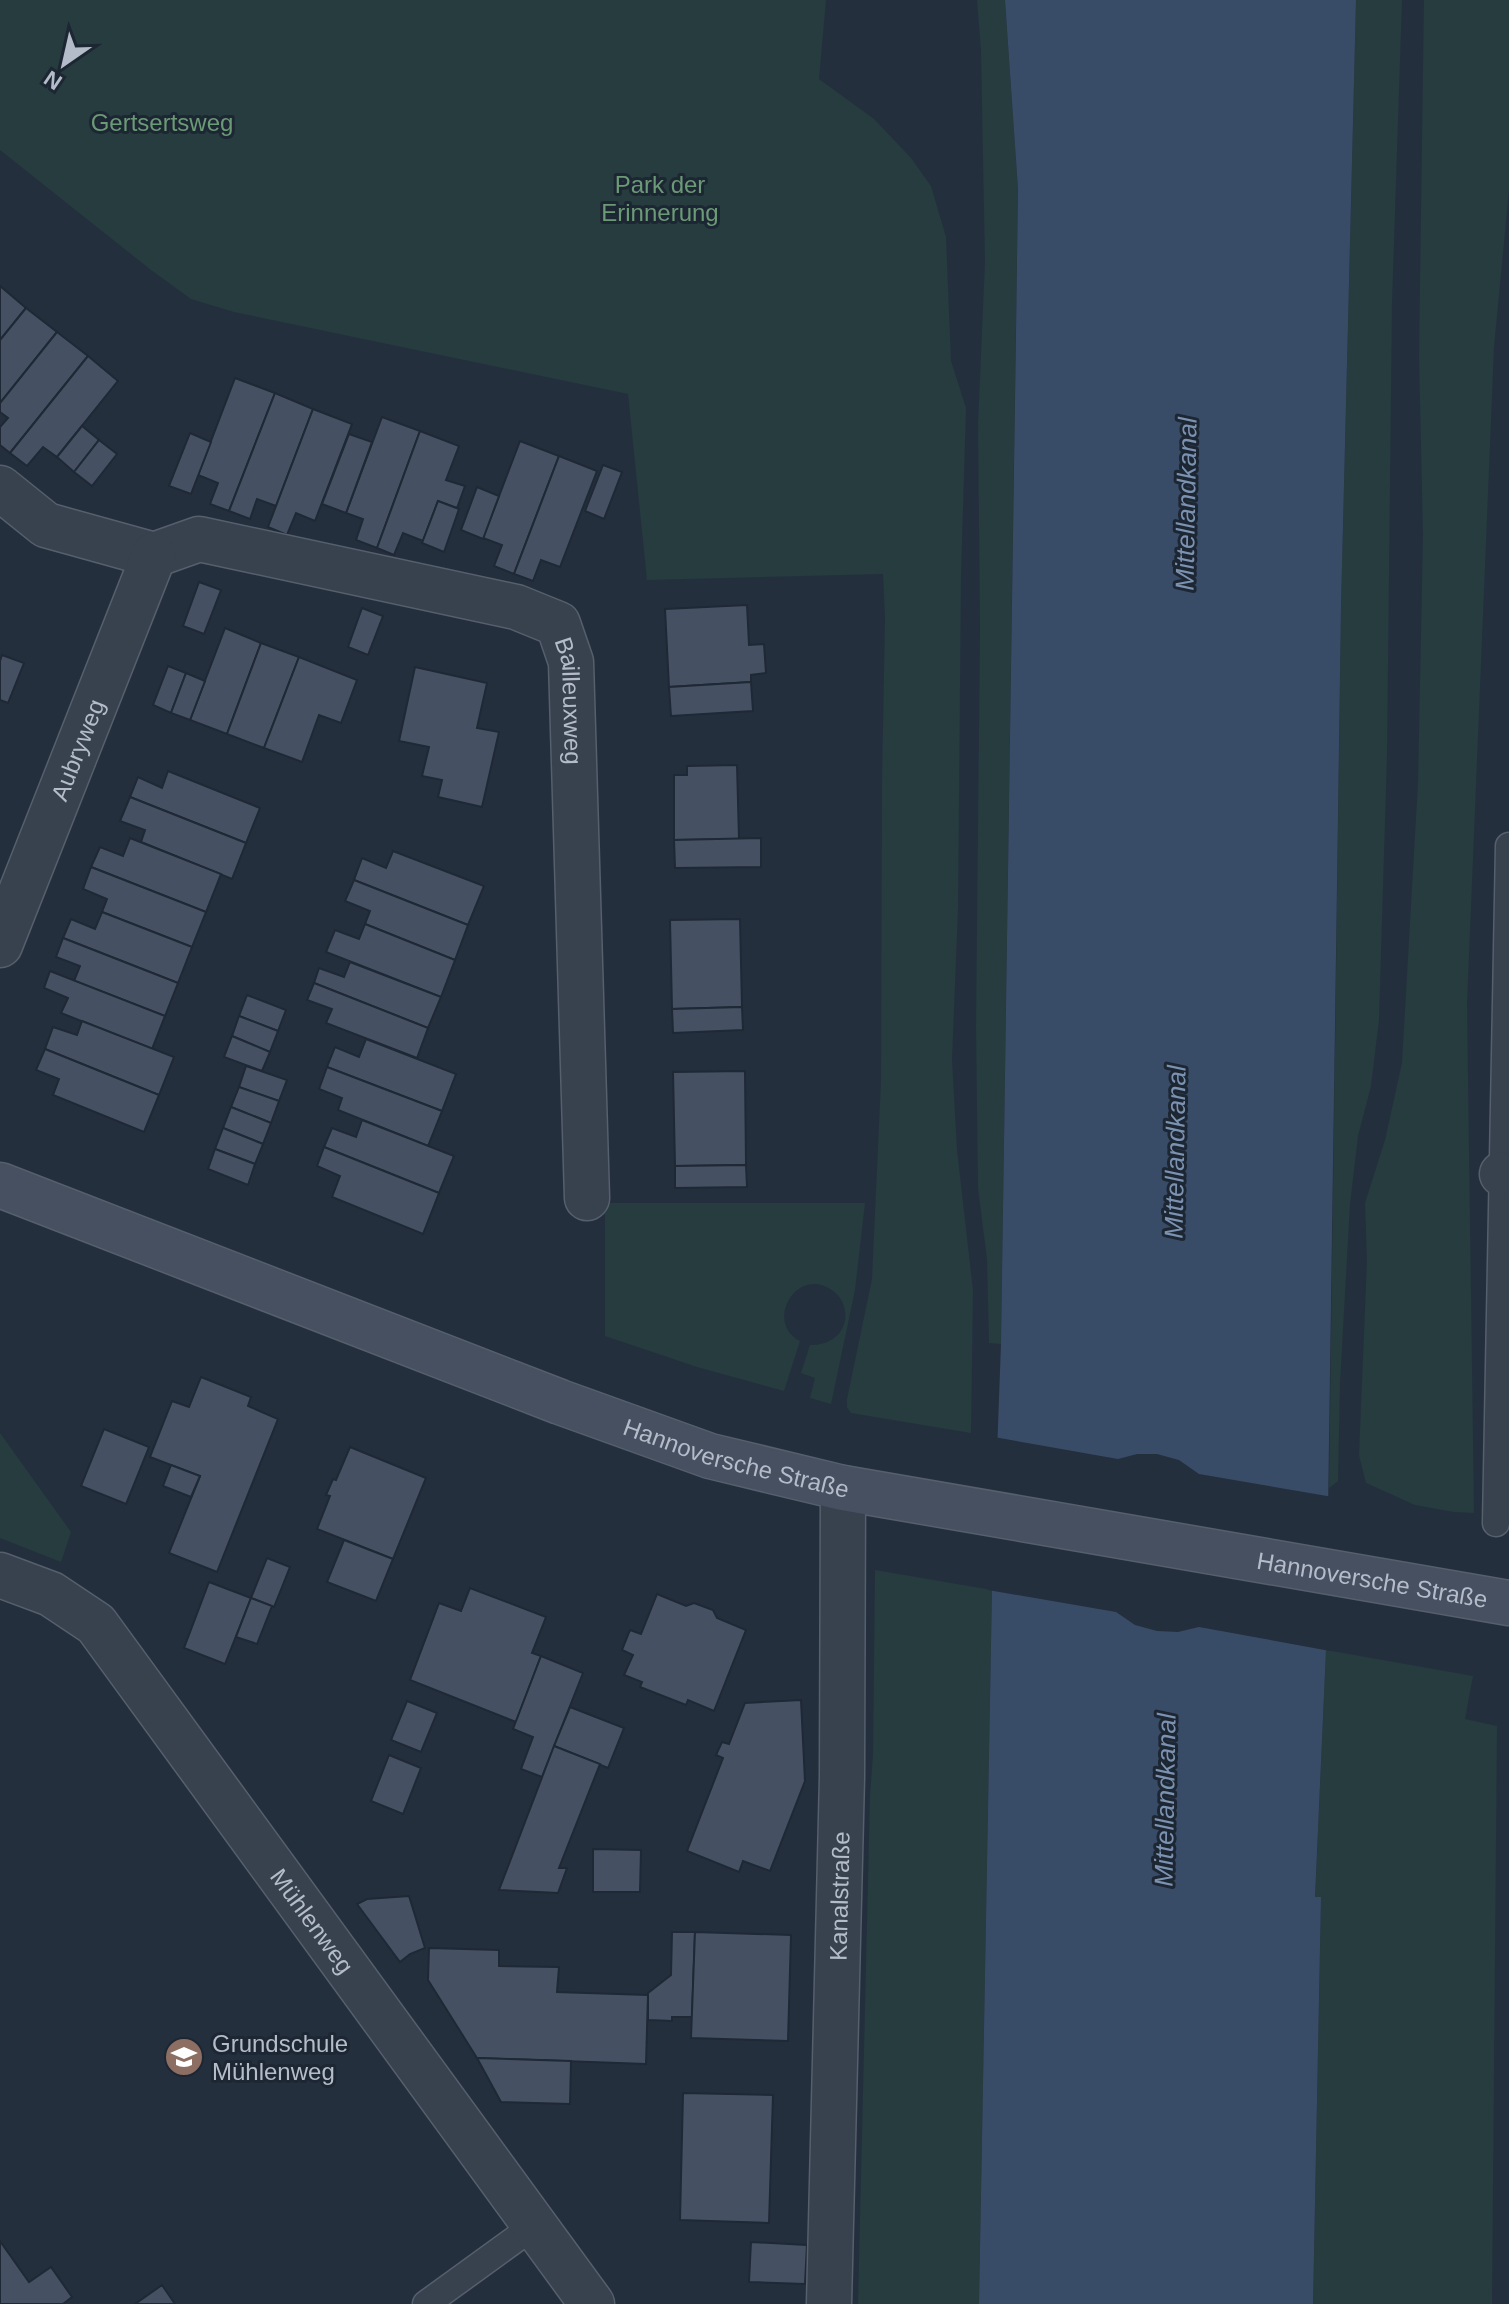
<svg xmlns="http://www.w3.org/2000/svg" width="1509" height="2304" font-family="Helvetica,sans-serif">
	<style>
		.green { fill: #263c3f }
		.water { fill: #394c67 }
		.pier { fill: #242f3e }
		.building { fill: #455162; stroke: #1f2835; stroke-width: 2 }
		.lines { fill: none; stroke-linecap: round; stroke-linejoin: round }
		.lane-casing { stroke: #565f6c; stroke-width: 29 }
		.street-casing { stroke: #565f6c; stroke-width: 47 }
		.secondary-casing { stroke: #565f6c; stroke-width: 47 }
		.lane { stroke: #38414e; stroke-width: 26 }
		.street { stroke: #38414e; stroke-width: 44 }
		.secondary { stroke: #465061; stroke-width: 44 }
		.labels { text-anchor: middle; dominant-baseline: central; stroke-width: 6; stroke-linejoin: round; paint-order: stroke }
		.park-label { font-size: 24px; fill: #6b9a76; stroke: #1d2633 }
		.street-label { font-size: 24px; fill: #b4bcc9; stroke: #1d2633 }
		.poi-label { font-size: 24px; fill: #b4bcc9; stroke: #1d2633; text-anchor: start }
		.water-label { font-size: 26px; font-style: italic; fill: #7c92b1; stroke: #1d2633 }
	</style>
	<rect width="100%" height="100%" fill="#242f3e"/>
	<g class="green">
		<path d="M0,0H826L819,79L874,119L911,158L931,186L946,237L951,361L966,408L961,576L958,909L952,1060L957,1150L973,1290L971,1433L851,1413L847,1407V1399L872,1279L881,1081L882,784L885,617L883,574L647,580L628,394L234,312L191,299L151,270L0,150Z"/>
		<path d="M977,0H1005L1018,189L1001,1344L989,1343L987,1259L978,1188L976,1026L980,628L978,424L985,262L981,51Z"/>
		<path d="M1356,0H1402L1392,303L1387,755L1379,1020L1371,1086L1358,1136L1350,1204L1340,1383L1338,1481L1329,1488L1341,606Z"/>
		<path d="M1424,0H1509V190L1494,347L1467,1004L1474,1513L1454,1512L1415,1505L1366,1483L1359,1455L1367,1261L1365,1203L1385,1140L1402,1063L1418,783L1423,535L1419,356Z"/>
		<path d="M605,1203H865L855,1290L831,1404L810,1398L815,1378L801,1373L810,1345C829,1346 848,1333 845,1312C844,1303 840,1296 833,1291C798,1264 763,1322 800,1341L784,1391L697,1367L605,1336Z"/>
		<path d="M0,1433L71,1532L61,1562L0,1538Z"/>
		<path d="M875,1570L992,1590L979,2304H858L870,1796L873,1755Z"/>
		<path d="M1326,1650L1473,1676L1465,1719L1497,1726L1492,2304H1313L1321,1898H1315Z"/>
	</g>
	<path class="water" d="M1005,0H1356L1341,606L1326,1650L1315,1897H1321L1313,2304H979L992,1590L1001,1344L1016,334L1018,189Z"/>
	<path class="pier" d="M994,1437L1118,1459L1137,1454H1157L1179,1460L1199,1474L1333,1497L1330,1651L1199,1627L1178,1632L1157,1631L1135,1625L1116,1612L988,1590Z"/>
	<g class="building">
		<path d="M0,286L26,308L0,340Z"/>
		<path d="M26,308L57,332L0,403V340Z"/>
		<path d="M57,332L88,356L10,453L0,445V427L8,418L0,412V403Z"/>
		<path d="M88,356L118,381L57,457L43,447L27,466L10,453Z"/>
		<path d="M235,378L275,393L229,511L210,504L218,483L198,475Z"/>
		<path d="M275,393L313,409L276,506L257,499L250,519L229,511Z"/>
		<path d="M313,409L352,424L315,521L296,513L287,535L268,527Z"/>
		<path d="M382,417L420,431L377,548L356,540L363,519L346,513Z"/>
		<path d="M82,426L99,440L74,472L57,457Z"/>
		<path d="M420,431L459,446L446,480L465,486L457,508L438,501L423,541L403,533L394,555L377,548Z"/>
		<path d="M190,433L211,442L191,494L169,486Z"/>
		<path d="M349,434L372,442L346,513L322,504Z"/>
		<path d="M99,440L117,454L92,486L74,472Z"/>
		<path d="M520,441L559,456L514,574L494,566L502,545L483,538Z"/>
		<path d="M559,456L597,471L560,567L541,560L533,581L514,574Z"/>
		<path d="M603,465L622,472L604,519L585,511Z"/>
		<path d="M477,487L499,496L483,539L461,530Z"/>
		<path d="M438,501L459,509L444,552L422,543Z"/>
		<path d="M199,582L221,590L204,634L183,626Z"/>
		<path d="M747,605L749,645L764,644L766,673L751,675V682L669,687L665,609Z"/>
		<path d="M362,608L383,616L368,655L348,647Z"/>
		<path d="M225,628L261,643L227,734L190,720Z"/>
		<path d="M261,643L299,657L264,748L227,734Z"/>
		<path d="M2,655L24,663L8,703L0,700V661Z"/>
		<path d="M299,657L357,680L341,723L319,715L302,762L264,748Z"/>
		<path d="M168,666L186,673L171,713L153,705Z"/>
		<path d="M415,667L487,683L477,728L499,732L482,807L438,797L442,780L422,776L429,747L399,741Z"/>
		<path d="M186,673L205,681L190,720L171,713Z"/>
		<path d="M751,682L753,711L671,716L669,687Z"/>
		<path d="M737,765L739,839L674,840V775H687V766Z"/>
		<path d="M168,771L260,808L246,843L130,797L138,777L162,788Z"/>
		<path d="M130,797L246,843L232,879L141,842L145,830L120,821Z"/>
		<path d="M130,838L221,874L206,912L91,867L100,847L123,856Z"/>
		<path d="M761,838V867L675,868L674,840Z"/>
		<path d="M393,851L484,886L468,925L354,880L362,858L386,868Z"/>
		<path d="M91,867L206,912L192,947L102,912L107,899L83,889Z"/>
		<path d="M354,880L468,925L455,960L365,924L370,911L345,901Z"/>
		<path d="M102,912L192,947L178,983L63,938L71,919L95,929Z"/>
		<path d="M740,919L742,1007L672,1009L670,920Z"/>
		<path d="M365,924L455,960L441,997L326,952L335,930L359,939Z"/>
		<path d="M63,938L178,983L165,1016L74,981L80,966L56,957Z"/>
		<path d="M350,962L441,997L428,1028L314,983L319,968L344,977Z"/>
		<path d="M50,971L165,1016L152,1049L61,1013L68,998L44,988Z"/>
		<path d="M314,983L428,1028L417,1058L326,1023L332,1009L307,1000Z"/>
		<path d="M247,995L286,1010L278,1031L239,1016Z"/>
		<path d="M742,1007L743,1030L673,1033L672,1009Z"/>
		<path d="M239,1016L278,1031L270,1052L232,1036Z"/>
		<path d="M82,1021L174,1057L159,1095L45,1049L53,1027L77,1035Z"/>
		<path d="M232,1036L270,1052L262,1071L224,1057Z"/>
		<path d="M366,1039L456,1074L442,1111L327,1067L335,1047L359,1057Z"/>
		<path d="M45,1049L159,1095L144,1132L53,1095L59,1079L36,1070Z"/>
		<path d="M246,1066L287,1080L279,1101L239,1087Z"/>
		<path d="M327,1067L442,1111L428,1146L338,1110L342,1098L319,1089Z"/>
		<path d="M745,1071L746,1165L675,1166L673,1072Z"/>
		<path d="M239,1087L279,1101L271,1123L231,1107Z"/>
		<path d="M231,1107L271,1123L263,1144L223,1128Z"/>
		<path d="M362,1120L454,1156L439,1193L324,1147L332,1128L356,1137Z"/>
		<path d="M223,1128L263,1144L255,1164L215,1149Z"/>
		<path d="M324,1147L439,1193L423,1234L332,1197L340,1176L317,1166Z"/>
		<path d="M215,1149L255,1164L248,1185L208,1169Z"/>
		<path d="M746,1165L747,1187L675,1188V1166Z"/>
		<path d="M201,1377L251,1397L248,1406L278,1419L217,1572L169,1553L200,1476L150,1457L172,1401L189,1407Z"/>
		<path d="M104,1429L149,1447L126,1504L81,1486Z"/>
		<path d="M350,1447L426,1478L393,1559L317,1529L330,1496L326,1495L333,1479L336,1480Z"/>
		<path d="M171,1465L200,1476L191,1497L163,1486Z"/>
		<path d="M344,1540L393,1559L376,1601L327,1582Z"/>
		<path d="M267,1558L290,1567L274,1607L251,1598Z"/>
		<path d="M209,1582L251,1598L225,1664L184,1648Z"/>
		<path d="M470,1588L546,1617L532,1653L541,1656L516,1722L410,1680L439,1603L461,1611Z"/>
		<path d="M657,1594L686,1606L694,1603L713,1610L717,1618L746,1630L714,1711L688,1700L686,1705L640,1687L642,1682L624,1675L633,1655L622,1650L630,1630L641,1634Z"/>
		<path d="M251,1598L272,1606L257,1644L236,1637Z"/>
		<path d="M541,1656L583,1673L542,1777L521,1769L533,1737L513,1729Z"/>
		<path d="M801,1700L805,1781L770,1871L743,1861L739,1872L687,1851L723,1758L716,1755L722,1742L729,1744L745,1703Z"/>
		<path d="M407,1701L437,1713L421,1752L391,1740Z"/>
		<path d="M570,1707L624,1728L608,1768L554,1746Z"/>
		<path d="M554,1746L600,1764L559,1868H567L558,1893L499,1890Z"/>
		<path d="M389,1755L421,1768L403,1814L371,1801Z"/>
		<path d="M593,1849L641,1850L640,1892H593Z"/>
		<path d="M409,1896L425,1948L410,1954L400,1962L357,1904L367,1899Z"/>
		<path d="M672,1932H695L692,2017H672V2021L648,2020V1993L671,1975Z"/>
		<path d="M695,1932L791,1935L788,2041L691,2038Z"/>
		<path d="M429,1948L499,1950V1966L559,1967L557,1992L648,1995L646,2064L477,2058L428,1980Z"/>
		<path d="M477,2058L571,2061L570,2104L501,2102Z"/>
		<path d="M683,2093L773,2095L769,2223L680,2220Z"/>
		<path d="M0,2241L29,2282L51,2267L72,2297L63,2304H0Z"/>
		<path d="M751,2242L807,2245L805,2284L749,2282Z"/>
		<path d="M162,2285L175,2304H135Z"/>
	</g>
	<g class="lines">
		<defs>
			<g id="lane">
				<path d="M1496,1523L1509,846"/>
				<path d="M426,2304L535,2225"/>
			</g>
			<g id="street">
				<path d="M0,488L46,525L154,555"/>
				<path id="s1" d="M154,555L199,539L516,607L558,624L571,662L587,1198"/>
				<path id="s2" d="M0,945L154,555"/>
				<path d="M1502,1174L1509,1175"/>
				<path id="s3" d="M0,1575L51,1594L96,1624L592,2304"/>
				<path id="s4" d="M829,2304L842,1777L843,1488"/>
			</g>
			<g id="secondary">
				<path id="s5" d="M0,1185L560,1402L710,1456L843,1488L1509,1603"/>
			</g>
		</defs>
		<use href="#lane" class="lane-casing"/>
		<use href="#street" class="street-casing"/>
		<use href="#secondary" class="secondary-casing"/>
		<use href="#lane" class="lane"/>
		<use href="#street" class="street"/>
		<use href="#secondary" class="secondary"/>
	</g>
	<defs>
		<symbol id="school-disc" viewBox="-11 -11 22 22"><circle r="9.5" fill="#8d6e63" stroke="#1d2633"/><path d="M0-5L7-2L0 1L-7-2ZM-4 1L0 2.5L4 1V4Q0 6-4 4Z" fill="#fff"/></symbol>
	</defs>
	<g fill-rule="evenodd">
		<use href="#school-disc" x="162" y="2035" width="44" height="44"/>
	</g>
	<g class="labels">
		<g class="park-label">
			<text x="162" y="122">Gertsertsweg</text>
			<text x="660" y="184">Park der<tspan x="660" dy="28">Erinnerung</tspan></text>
		</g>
		<g class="street-label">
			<text stroke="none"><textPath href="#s1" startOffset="496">Bailleuxweg</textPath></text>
			<text stroke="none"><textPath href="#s2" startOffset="210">Aubryweg</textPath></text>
			<text stroke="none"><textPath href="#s5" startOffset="786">Hannoversche Straße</textPath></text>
			<text stroke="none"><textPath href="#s5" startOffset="1434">Hannoversche Straße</textPath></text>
			<text stroke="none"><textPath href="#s4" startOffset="408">Kanalstraße</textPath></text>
			<text stroke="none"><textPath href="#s3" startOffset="476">Mühlenweg</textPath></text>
		</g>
		<g class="poi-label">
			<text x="212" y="2043">Grundschule<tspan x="212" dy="28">Mühlenweg</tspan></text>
		</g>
		<g class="water-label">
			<text transform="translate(1186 504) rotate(-89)">Mittellandkanal</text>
			<text transform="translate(1175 1152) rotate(-89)">Mittellandkanal</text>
			<text transform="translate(1165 1800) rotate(-89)">Mittellandkanal</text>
		</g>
	</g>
	<g transform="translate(64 64) rotate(214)" stroke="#1d2633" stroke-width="6" paint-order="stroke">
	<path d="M0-6L14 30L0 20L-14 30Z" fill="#b4bcc9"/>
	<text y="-12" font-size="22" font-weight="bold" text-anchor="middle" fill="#b4bcc9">N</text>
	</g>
</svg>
